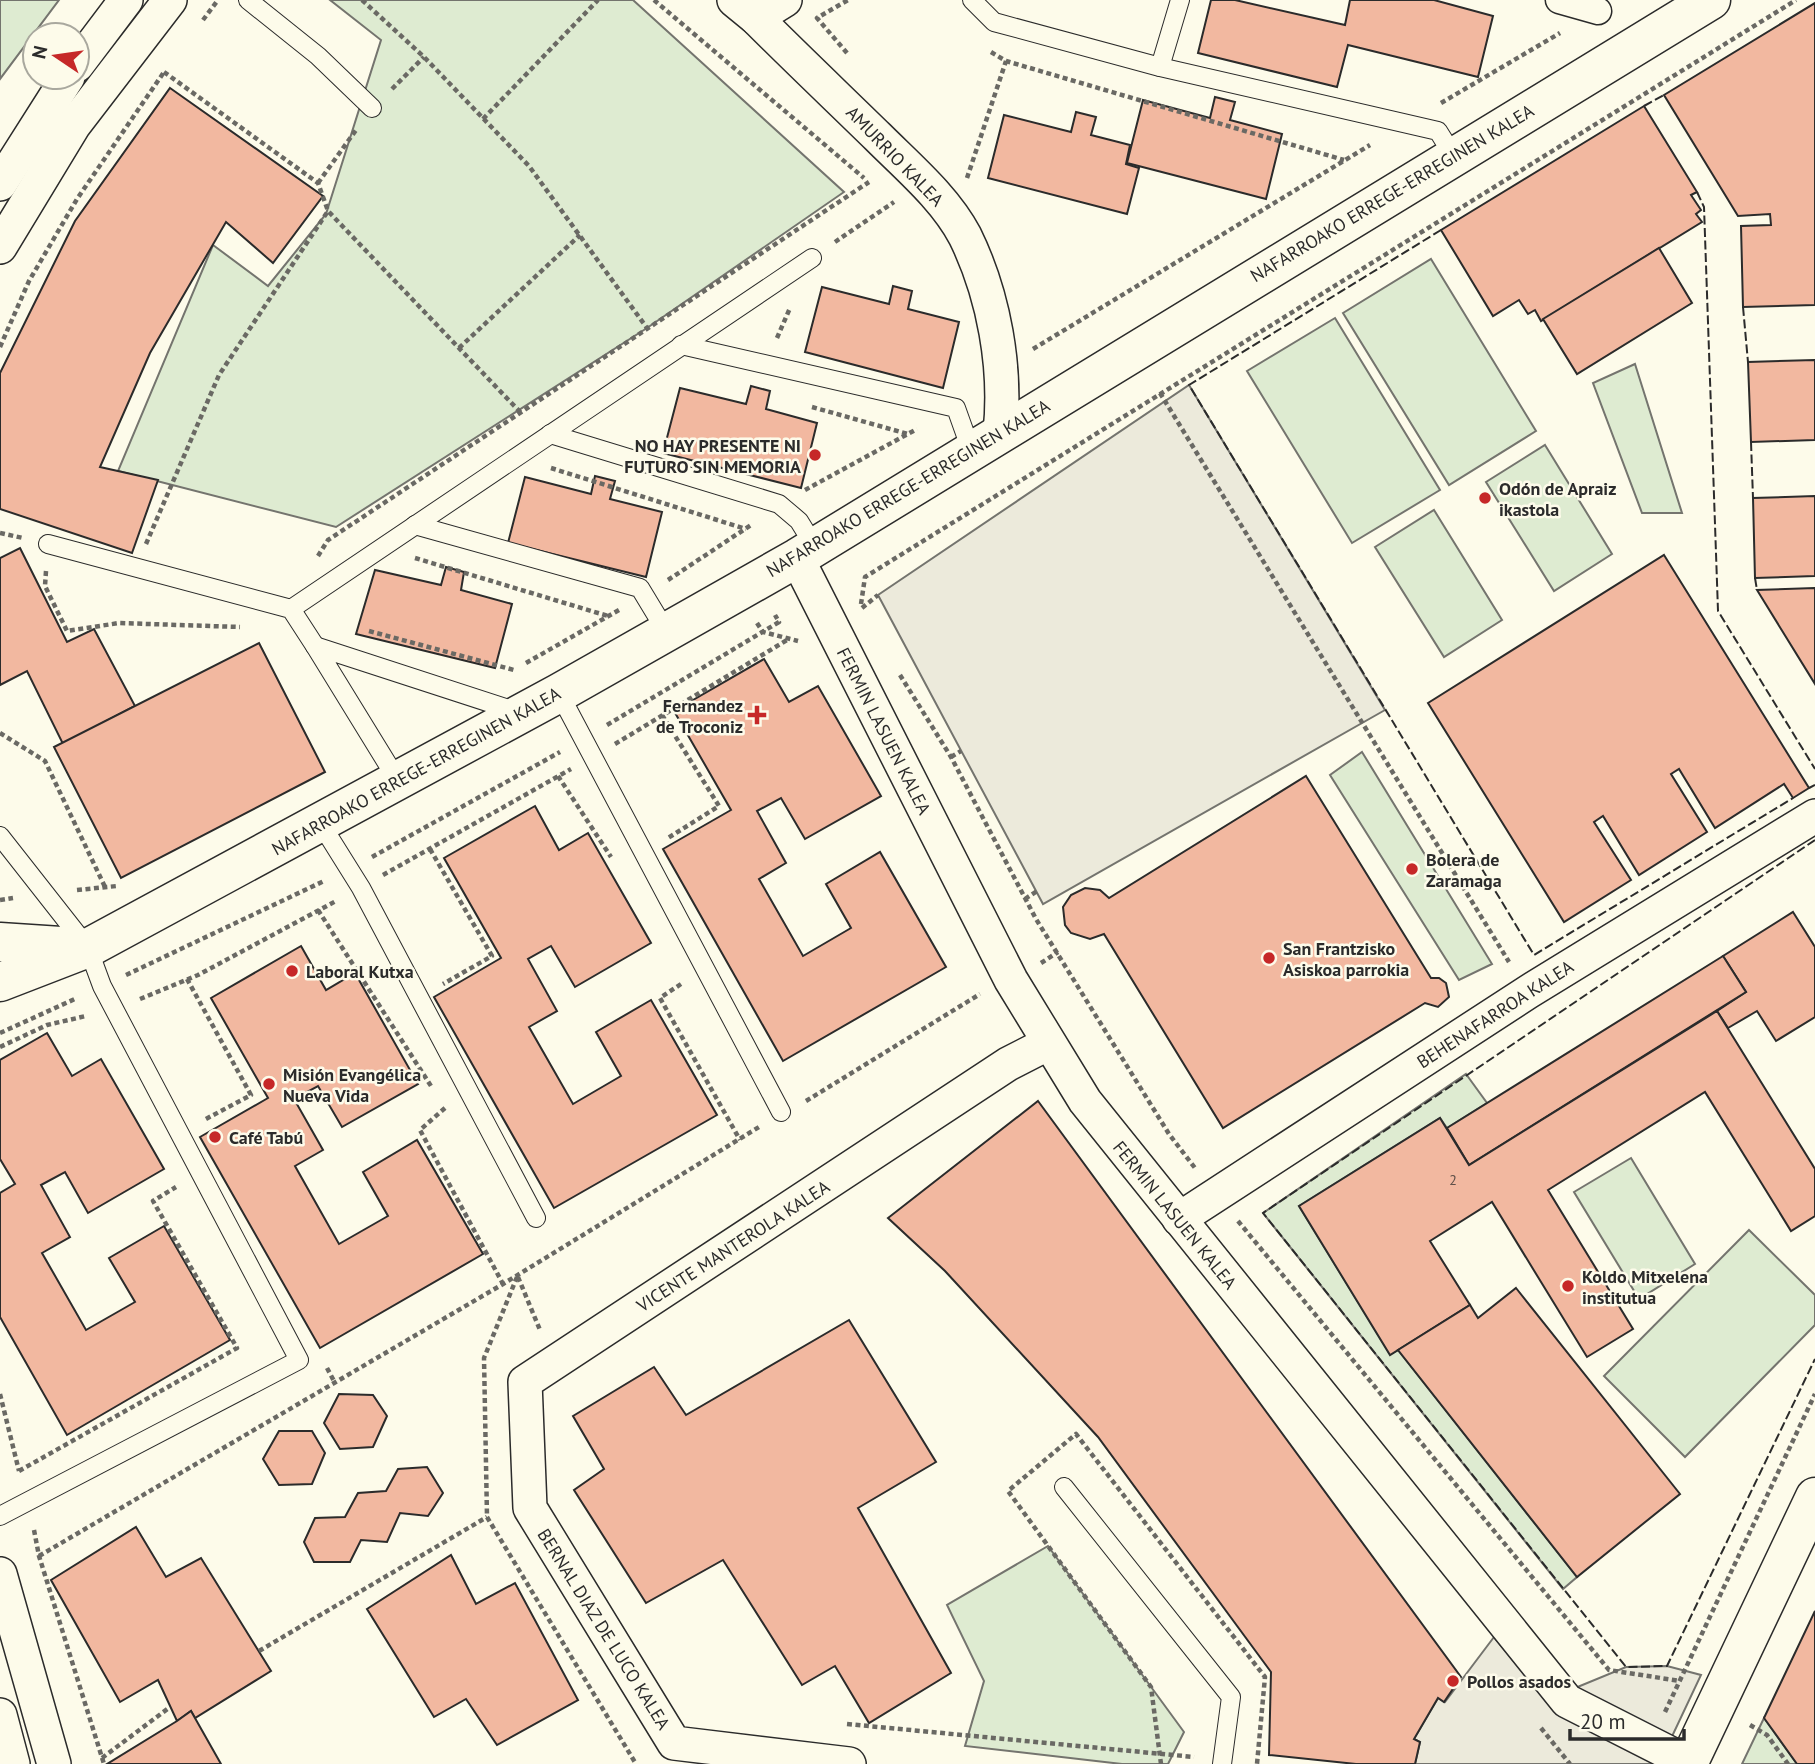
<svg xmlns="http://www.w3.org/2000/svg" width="1815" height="1764" font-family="'PT Sans',sans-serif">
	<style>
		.green { fill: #deebd1; stroke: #74746e; stroke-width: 2 }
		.parking { fill: #eceadb; stroke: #74746e; stroke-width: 2 }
		.building { fill: #f2b8a0; stroke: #2b2b2b; stroke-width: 2 }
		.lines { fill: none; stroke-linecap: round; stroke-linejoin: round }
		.service-casing { stroke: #2b2b2b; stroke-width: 20 }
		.pedestrian-casing { stroke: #2b2b2b; stroke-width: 29 }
		.minor-casing { stroke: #2b2b2b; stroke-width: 36 }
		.tertiary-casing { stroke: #2b2b2b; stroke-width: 41 }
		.primary-casing { stroke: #2b2b2b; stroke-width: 41 }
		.path { stroke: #6a6964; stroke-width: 4.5; stroke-dasharray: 5 3.5; stroke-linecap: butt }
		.service { stroke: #fdfbea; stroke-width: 18 }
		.pedestrian { stroke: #fdfbea; stroke-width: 26 }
		.minor { stroke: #fdfbea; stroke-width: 33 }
		.tertiary { stroke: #fdfbea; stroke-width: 38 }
		.primary { stroke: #fdfbea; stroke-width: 38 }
		.fence { stroke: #2b2b2b; stroke-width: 2; stroke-dasharray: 9 3.5; stroke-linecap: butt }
		.poi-dot { fill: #c62828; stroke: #fdfbea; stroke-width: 2.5 }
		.labels { text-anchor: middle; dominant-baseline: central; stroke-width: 5; stroke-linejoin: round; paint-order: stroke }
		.number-label { font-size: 14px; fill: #5d4e48 }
		.street-label { font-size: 18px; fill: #2b2b2b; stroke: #fdfbea }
		.poi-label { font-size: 18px; font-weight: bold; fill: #2b2b2b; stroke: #fdfbea; text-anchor: start }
	</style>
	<rect width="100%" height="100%" fill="#fdfbea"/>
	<g class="green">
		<path d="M0,0H59L0,79Z"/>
		<path d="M330,0H633L844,192L647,328L336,527L118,471L213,245L268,286L326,214L381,40Z"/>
		<path d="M1431,259L1536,431L1449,485L1343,313Z"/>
		<path d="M1335,318L1440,490L1352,543L1247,371Z"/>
		<path d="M1635,364L1682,513H1642L1593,383Z"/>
		<path d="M1545,445L1612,554L1554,591L1486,482Z"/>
		<path d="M1434,510L1502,620L1444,657L1375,547Z"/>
		<path d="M1362,752L1492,964L1459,980L1330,775Z"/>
		<path d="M1466,1074L1487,1103L1447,1128L1440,1118L1299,1206L1390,1354L1398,1350L1577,1577L1563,1589L1263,1213Z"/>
		<path d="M1631,1158L1695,1264L1639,1299L1574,1192Z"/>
		<path d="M1749,1230L1815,1295V1325L1685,1457L1604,1376Z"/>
		<path d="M1048,1546L1184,1732L1168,1764H1122L965,1746L984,1681L947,1605Z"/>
		<path d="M1764,1718L1797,1764H1742Z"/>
	</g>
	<g class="parking">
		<path d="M1189,385L1385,710L1043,904L878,595Z"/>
		<path d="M1494,1637L1546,1700L1626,1667L1667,1666L1701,1675L1659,1764H1415L1420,1742L1414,1739L1438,1698L1445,1702Z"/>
	</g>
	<g class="building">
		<path d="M1211,0H1235L1345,25L1350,0H1434L1493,16L1478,77L1348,45L1337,87L1198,53Z"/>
		<path d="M1815,3V305L1743,307L1741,226L1771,225L1770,214L1738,216L1664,95Z"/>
		<path d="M170,88L323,196L273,263L226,222L150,353L100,467L158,480L132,553L0,509V373L75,221Z"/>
		<path d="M1215,97L1235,102L1230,120L1282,134L1266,199L1127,163L1143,100L1210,118Z"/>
		<path d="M1644,106L1697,192L1691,195L1701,210L1696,214L1702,222L1541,321L1535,310L1528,314L1519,300L1493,316L1441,230Z"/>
		<path d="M1076,112L1096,117L1091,135L1130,145L1126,164L1139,168L1127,214L988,178L1004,115L1071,132Z"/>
		<path d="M1659,248L1692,303L1577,374L1543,319Z"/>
		<path d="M893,286L912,291L908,309L959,322L943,388L805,352L822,287L889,304Z"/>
		<path d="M1815,360V440L1751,442L1748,362Z"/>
		<path d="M751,386L770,391L766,409L817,423L801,488L663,453L680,388L746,404Z"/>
		<path d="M595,476L615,481L610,499L662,512L646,577L508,543L525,477L591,494Z"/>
		<path d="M1815,496V576L1755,578L1753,498Z"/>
		<path d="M20,548L67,642L94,629L135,706L63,744L27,671L0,685V558Z"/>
		<path d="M1664,555L1809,788L1793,798L1784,784L1715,828L1679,769L1671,774L1707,832L1639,875L1603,816L1594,822L1631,880L1564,922L1428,703Z"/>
		<path d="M446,567L464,572L461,590L512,604L495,668L356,634L375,570L441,585Z"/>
		<path d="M1815,588V684L1757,590Z"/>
		<path d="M259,643L325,772L121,878L54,747Z"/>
		<path d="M764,659L789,702L818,686L881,796L805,839L781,798L757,811L786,863L759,879L803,956L851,928L826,884L880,852L946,967L783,1061L663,849L731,810L674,711Z"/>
		<path d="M1306,776L1431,978H1439L1446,983L1449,997L1438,1007L1425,1003L1223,1128L1104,934L1090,939L1071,933L1065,925L1063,907L1071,895L1085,888L1100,890L1109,898Z"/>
		<path d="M535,806L559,850L588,833L651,943L575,987L551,946L528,959L557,1011L529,1027L573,1104L621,1076L596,1032L651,1000L717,1115L554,1208L434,997L501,958L444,858Z"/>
		<path d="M1793,912L1815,947V1017L1776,1041L1757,1011L1728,1028L1717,1011L1746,992L1723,956Z"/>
		<path d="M301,946L326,990L355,973L418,1084L342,1127L318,1086L294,1099L323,1150L295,1166L339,1244L388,1216L363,1172L417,1140L483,1254L320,1348L200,1137L268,1098L211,998Z"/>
		<path d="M1723,956L1746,992L1469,1165L1447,1128Z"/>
		<path d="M1717,1011L1815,1169V1216L1791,1231L1705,1092L1548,1190L1633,1329L1587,1357L1492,1202L1430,1241L1470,1305L1390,1355L1299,1206L1440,1118L1469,1165Z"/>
		<path d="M47,1033L72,1076L101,1059L164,1169L88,1213L65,1172L41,1185L70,1237L42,1253L86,1330L135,1302L109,1258L164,1226L230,1340L67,1435L0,1317V1193L15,1184L0,1159V1060Z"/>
		<path d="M1038,1101L1461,1677L1444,1702L1438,1698L1414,1739L1420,1742L1415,1764H1356L1269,1755L1271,1672L1098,1437L945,1271L888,1218Z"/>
		<path d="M1516,1288L1680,1494L1577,1577L1398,1350L1470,1305L1478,1318Z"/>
		<path d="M849,1320L936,1462L858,1508L951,1673L869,1723L835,1666L802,1685L723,1560L646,1603L574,1490L604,1469L573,1416L654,1367L686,1415Z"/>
		<path d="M339,1394L373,1395L387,1416L373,1447L340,1449L324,1423Z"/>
		<path d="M279,1431H312L325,1453L312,1484L279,1485L263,1459Z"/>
		<path d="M427,1467L443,1493L428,1516L400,1513L387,1542L361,1540L350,1562H314L304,1542L315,1518L345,1517L358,1493L386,1491L398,1469Z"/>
		<path d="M136,1527L166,1577L201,1558L271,1671L195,1718L191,1711L177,1721L158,1680L120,1702L51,1580Z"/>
		<path d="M451,1555L476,1604L515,1583L578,1700L497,1745L466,1699L434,1717L367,1609Z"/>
		<path d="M1815,1611V1764H1797L1764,1718Z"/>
		<path d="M191,1711L221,1764H107L177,1721Z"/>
	</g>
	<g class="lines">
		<defs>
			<g id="service">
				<path d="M248,0L318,56L372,108"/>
				<path d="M972,0L994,22L1160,67L1438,131L1453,155"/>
				<path d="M1160,67L1180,0"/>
				<path d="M681,345L956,408L971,450"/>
				<path d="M550,434L779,504L799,521L815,547"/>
				<path d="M415,525L640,588L666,631"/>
				<path d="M48,544L291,609L315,646"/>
				<path d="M291,609L812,258"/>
				<path d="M559,693L781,1112"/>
				<path d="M398,781L315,646L518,712"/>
				<path d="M321,824L361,888L536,1218"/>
				<path d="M0,836L88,948L102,986L299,1360L0,1516"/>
				<path d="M1064,1487L1231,1697L1222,1764"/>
			</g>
			<path id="pedestrian" d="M1559,0L1598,11"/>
			<g id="minor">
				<path d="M734,0L756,18C796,58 837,97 878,137C908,167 945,198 965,236C994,295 1007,368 1000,433"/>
				<path d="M756,18L785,0"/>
				<path d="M77,65L126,0"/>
				<path d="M0,184L68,77"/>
				<path d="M0,247L74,125L170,0"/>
				<path d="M797,558L1011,980L1085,1101L1567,1701L1689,1763"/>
				<path d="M1179,1219L1528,992L1815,816"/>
				<path d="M0,1574L54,1764"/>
				<path d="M0,1715L13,1764"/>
				<path d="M849,1764L674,1743L530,1508L525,1382L1008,1064L1047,1044"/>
			</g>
			<g id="tertiary">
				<path d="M0,942L76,947"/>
				<path d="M0,982L88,948L559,693L797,558L1711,0"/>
			</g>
			<path id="primary" d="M1688,1764L1815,1497"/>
		</defs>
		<use href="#service" class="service-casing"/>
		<use href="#pedestrian" class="pedestrian-casing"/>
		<use href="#minor" class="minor-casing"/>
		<use href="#tertiary" class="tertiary-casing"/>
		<use href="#primary" class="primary-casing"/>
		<g class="path">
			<path d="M362,0L424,57L529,166L647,328"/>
			<path d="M654,0L864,178"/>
			<path d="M203,20L218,0"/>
			<path d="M991,52L1006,61L1344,160"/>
			<path d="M847,53L817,18L848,0"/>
			<path d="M164,72L318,183L328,211L522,414"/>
			<path d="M392,89L424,57"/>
			<path d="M1441,103L1560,33"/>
			<path d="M483,119L598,0"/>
			<path d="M967,178L1006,61"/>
			<path d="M318,183L356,130"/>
			<path d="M835,242L894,202"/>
			<path d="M777,338L790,308"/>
			<path d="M0,347L29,281L77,199L164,72"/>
			<path d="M459,348L580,235"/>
			<path d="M1033,349L1370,145"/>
			<path d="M1160,393L1509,962"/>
			<path d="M812,407L908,434"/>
			<path d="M551,468L746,529"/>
			<path d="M805,490L917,429"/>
			<path d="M0,533L23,538"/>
			<path d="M146,544L219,375L328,211"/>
			<path d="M318,556L328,540L869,182"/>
			<path d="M415,558L608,616"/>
			<path d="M46,571L45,586L67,631L119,623L240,627"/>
			<path d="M668,580L751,525"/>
			<path d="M861,604L865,577L1796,0"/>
			<path d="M862,608L878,595"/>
			<path d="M757,623L763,632L798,641"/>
			<path d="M369,631L514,670"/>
			<path d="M526,663L619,610"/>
			<path d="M900,675L951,757L1036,919L1169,1134L1195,1168"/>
			<path d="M662,715L719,806L668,838"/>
			<path d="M607,725L779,622L775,615"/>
			<path d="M0,733L45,761L105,887"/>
			<path d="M615,744L787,640"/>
			<path d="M951,757L961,751"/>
			<path d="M558,776L611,857"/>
			<path d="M430,849L492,956L443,984"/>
			<path d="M372,857L560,752"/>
			<path d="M383,875L571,769"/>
			<path d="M77,890L117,886"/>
			<path d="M1025,899L1037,891"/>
			<path d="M0,900L13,898"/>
			<path d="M318,910L431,1086"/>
			<path d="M1041,963L1058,952"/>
			<path d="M126,975L324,881"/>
			<path d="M187,979L251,1095L204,1120"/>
			<path d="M681,984L660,998L740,1140"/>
			<path d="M140,999L198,975L336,901"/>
			<path d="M0,1033L77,998"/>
			<path d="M0,1047L47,1025L86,1016"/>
			<path d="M806,1101L980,994"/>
			<path d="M445,1108L420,1130L503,1284"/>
			<path d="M1238,1221L1609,1670L1680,1681"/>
			<path d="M517,1277L484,1358L487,1517L636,1764"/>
			<path d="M518,1277L540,1330"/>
			<path d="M327,1368L335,1383"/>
			<path d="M0,1394L19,1471"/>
			<path d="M19,1471L237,1348L153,1201L176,1187"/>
			<path d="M34,1530L39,1556L104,1764"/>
			<path d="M39,1556L503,1284L759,1127"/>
			<path d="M259,1651L487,1517"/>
			<path d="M1665,1712L1815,1394"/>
			<path d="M847,1724L1194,1757"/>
			<path d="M1750,1725L1767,1735L1788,1764"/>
			<path d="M1541,1728L1570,1764"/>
			<path d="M102,1758L170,1707"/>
			<path d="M1161,1764L1151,1687L1008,1491L1076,1434L1265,1677L1257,1764"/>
		</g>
		<use href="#service" class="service"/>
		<use href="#pedestrian" class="pedestrian"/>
		<use href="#minor" class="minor"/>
		<use href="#tertiary" class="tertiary"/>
		<use href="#primary" class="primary"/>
		<g class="fence">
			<path d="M1644,106L1664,95"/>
			<path d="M1697,192L1704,207L1718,611L1815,769"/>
			<path d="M1441,230L1189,385L1534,955L1793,798"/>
			<path d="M1743,307L1748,362"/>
			<path d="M1751,442L1753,498"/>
			<path d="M1755,578L1757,590"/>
			<path d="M1809,788L1815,785"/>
			<path d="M1815,840L1263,1213L1626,1667L1667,1666L1815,1359"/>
		</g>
	</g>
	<g class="poi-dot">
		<circle cx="815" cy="455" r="7"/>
		<circle cx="1485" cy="498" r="7"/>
		<path d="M753.5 704.5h7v7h7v7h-7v7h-7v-7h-7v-7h7z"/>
		<circle cx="1412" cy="869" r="7"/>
		<circle cx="1269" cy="958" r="7"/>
		<circle cx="292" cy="971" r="7"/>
		<circle cx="269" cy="1084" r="7"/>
		<circle cx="215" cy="1137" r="7"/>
		<circle cx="1568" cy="1286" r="7"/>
		<circle cx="1453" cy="1681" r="7"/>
	</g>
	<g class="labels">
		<g class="number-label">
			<text x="1453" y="1180">2</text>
		</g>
		<g class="street-label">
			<text transform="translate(895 156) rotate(46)">AMURRIO KALEA</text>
			<text transform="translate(1392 193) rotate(-31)">NAFARROAKO ERREGE-ERREGINEN KALEA</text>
			<text transform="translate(908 488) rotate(-31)">NAFARROAKO ERREGE-ERREGINEN KALEA</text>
			<text transform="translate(884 731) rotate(63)">FERMIN LASUEN KALEA</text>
			<text transform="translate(416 771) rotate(-29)">NAFARROAKO ERREGE-ERREGINEN KALEA</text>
			<text transform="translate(1495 1014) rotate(-33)">BEHENAFARROA KALEA</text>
			<text transform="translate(1175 1215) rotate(51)">FERMIN LASUEN KALEA</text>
			<text transform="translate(733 1246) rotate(-33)">VICENTE MANTEROLA KALEA</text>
			<text transform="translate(604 1629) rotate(58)">BERNAL DIAZ DE LUCO KALEA</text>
		</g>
		<g class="poi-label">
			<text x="801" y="445" text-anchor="end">NO HAY PRESENTE NI<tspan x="801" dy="21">FUTURO SIN MEMORIA</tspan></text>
			<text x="1499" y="488">Odón de Apraiz<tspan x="1499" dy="21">ikastola</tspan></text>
			<text x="743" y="705" text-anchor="end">Fernandez<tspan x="743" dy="21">de Troconiz</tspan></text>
			<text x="1426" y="859">Bolera de<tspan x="1426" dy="21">Zaramaga</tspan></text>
			<text x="1283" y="948">San Frantzisko<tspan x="1283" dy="21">Asiskoa parrokia</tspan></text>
			<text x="306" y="971">Laboral Kutxa</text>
			<text x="283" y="1074">Misión Evangélica<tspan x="283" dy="21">Nueva Vida</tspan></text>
			<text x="229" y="1137">Café Tabú</text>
			<text x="1582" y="1276">Koldo Mitxelena<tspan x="1582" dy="21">institutua</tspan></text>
			<text x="1467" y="1681">Pollos asados</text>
		</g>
	</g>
	<g transform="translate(56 56) rotate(283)"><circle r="33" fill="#fdfbea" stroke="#a9a89e" stroke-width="2"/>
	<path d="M0-5L12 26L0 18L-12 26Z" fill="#c62828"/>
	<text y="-10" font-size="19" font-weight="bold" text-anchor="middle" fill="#2b2b2b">N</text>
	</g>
	<path d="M1570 1729v10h114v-10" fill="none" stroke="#2b2b2b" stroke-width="3.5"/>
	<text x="1580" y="1729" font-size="21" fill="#2b2b2b" stroke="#fdfbea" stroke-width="5" paint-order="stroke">20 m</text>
</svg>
